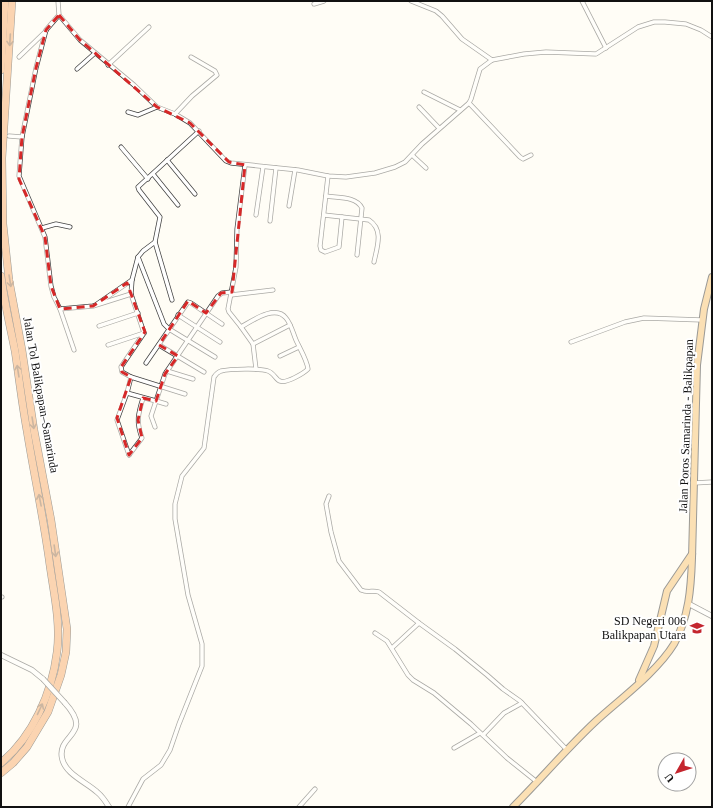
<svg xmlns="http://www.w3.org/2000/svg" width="713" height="808" font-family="'Times New Roman',serif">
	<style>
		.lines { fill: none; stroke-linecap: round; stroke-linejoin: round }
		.minor-casing { stroke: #444; stroke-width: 5 }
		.tertiary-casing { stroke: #444; stroke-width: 6 }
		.trunk-casing { stroke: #222; stroke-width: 8 }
		.motorway-casing { stroke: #222; stroke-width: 8 }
		.minor { stroke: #fff; stroke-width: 3.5 }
		.tertiary { stroke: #fff; stroke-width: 4.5 }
		.trunk { stroke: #f7bc64; stroke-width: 6 }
		.motorway { stroke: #f5a25d; stroke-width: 7 }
		.tertiary-bridge-casing { stroke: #444; stroke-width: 6; stroke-linecap: butt }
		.tertiary-bridge { stroke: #fff; stroke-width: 4.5 }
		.oneway { stroke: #8e613b }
		.marked { fill: none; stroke: #d62828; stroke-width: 3; stroke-dasharray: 8 5; stroke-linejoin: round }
		.labels { text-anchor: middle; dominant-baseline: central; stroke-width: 4; stroke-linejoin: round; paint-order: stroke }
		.street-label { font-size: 12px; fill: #111; stroke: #fff }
		.poi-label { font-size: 12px; fill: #111; stroke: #fff; text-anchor: end }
	</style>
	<rect width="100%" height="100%" fill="#fffdf5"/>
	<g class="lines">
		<defs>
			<g id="minor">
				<path d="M58,1L59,15L80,40L134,85L157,107L175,114L190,123L226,161L231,163L298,170L328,176L346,177L375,173L395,167L405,162L422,144L469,103L471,99L480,69L492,60L524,54L546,52L596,54L638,27L654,22H665L686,24L701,30L712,37"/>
				<path d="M411,1L436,11L442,16L462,39L492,60"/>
				<path d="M582,1L606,48"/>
				<path d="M314,4L324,1"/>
				<path d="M59,15L46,30L36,68L22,137L19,176L45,237L51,286L54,297L60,309L93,306L131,294"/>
				<path d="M19,57L46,31"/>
				<path d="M108,65L149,27"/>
				<path d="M77,69L95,53"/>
				<path d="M424,92L460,110"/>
				<path d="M469,103L520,157L523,159L531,155"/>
				<path d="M419,107L439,128"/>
				<path d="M128,112L138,115L157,107"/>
				<path d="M175,114L192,96L217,75L215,71L191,57"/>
				<path d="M9,136L22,137"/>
				<path d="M121,147L148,179"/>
				<path d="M412,155L426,168"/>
				<path d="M167,160L195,194"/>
				<path d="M245,165L237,229L236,267L228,309L229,312L241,327L253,344L256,369"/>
				<path d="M153,174L178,205"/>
				<path d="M328,176L320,246L321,250L325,252L339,247L342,217"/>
				<path d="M326,196C338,198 356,196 362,208L357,255"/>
				<path d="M289,206L295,170"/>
				<path d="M256,215L263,167"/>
				<path d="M324,215L369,220C384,230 377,247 374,262"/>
				<path d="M270,221L276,168"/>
				<path d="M42,228L56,224L70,227"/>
				<path d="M155,242L172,300"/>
				<path d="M138,257L164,324L169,329L215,357"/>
				<path d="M231,295L273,290"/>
				<path d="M97,304L132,280"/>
				<path d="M60,309L74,350"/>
				<path d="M178,315L220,342"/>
				<path d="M99,326L138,313"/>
				<path d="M571,342L625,322L644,318L702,320"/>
				<path d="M253,344L290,325"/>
				<path d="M108,345L144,333"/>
				<path d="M159,345L204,372"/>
				<path d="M280,356L299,347"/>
				<path d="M146,363L188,302L191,303L222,324"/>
				<path d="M167,371L193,379"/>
				<path d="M131,377L122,372L121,367L144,333L131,294L132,280L138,257L143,251L155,242L160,217L139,190L138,187L199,131"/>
				<path d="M127,393L131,377L185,394"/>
				<path d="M155,427L151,416L156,401L166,404"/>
				<path d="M129,455L117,420L127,393L156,401L165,374L218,296L222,293L232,292"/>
				<path d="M129,455L142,438C136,422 138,414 143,398"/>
				<path d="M694,483L712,482"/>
				<path d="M329,496L326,504L331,532L339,561L361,590C368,593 373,590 379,592L419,623L455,649L487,675L503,689L520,701L567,750"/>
				<path d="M1,597H2"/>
				<path d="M375,633L387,641L408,675L413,680L434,693L471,724L507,758L537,782"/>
				<path d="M392,648L419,623"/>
				<path d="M483,735L504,713L522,703"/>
				<path d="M454,748L480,733"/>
				<path d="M128,807L143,779L161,765L170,750L179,724L202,666V644L188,595L175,519V504L182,476L204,448L214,377C216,374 218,372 221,371C230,369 260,368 268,371C274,373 276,380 280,381C286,384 304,373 308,369C307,360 300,349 296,340C293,333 291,324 286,318C275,304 252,321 241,327"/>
				<path d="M299,807L315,789"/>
			</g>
			<g id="tertiary">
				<path d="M689,604L712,616"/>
				<path d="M1,655L32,670L43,679"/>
				<path d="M65,703C94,735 57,734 62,758C65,774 86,782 97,792C102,796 106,802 109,807"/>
			</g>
			<g id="trunk">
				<path d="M639,680L654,646L667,591L692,554"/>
				<path d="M513,807C541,779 567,748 596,721C620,699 657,672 674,644C689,617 691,588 692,558L697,365L704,309L712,277"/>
			</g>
			<g id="motorway">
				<path d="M1,70L5,1"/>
				<path d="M1,276C4,301 10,326 15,351C19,377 22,404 27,431C34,474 43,516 49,559C53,590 61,621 57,652C52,693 33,736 1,763"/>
				<path d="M1,773L13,763L27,747L48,712L61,675L66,652L67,629L51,520L34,430L22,350L9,280L3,224L2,158L12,1"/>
			</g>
		</defs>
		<use href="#minor" class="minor-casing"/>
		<use href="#tertiary" class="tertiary-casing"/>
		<use href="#trunk" class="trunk-casing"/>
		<use href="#motorway" class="motorway-casing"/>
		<use href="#minor" class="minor"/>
		<use href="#tertiary" class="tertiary"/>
		<use href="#trunk" class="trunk"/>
		<use href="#motorway" class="motorway"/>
		<defs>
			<path id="tertiary-bridge" d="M43,679L65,703"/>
		</defs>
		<use href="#tertiary-bridge" class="tertiary-bridge-casing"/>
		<use href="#tertiary-bridge" class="tertiary-bridge"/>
	</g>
	<defs><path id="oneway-shaft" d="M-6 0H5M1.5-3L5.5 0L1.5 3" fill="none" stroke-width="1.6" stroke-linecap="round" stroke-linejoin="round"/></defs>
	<g class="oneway">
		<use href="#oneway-shaft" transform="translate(10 40) rotate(93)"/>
		<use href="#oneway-shaft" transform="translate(10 281) rotate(81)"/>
		<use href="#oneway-shaft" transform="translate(18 371) rotate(-99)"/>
		<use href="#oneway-shaft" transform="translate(33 423) rotate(81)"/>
		<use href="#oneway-shaft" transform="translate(40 500) rotate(-101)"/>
		<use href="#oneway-shaft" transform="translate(55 551) rotate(82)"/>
		<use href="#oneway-shaft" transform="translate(40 709) rotate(-65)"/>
	</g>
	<path d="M0 0H713V808H0ZM59,15L80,40L157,107L190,123L229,162L245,165L232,292L221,293L206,313L188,301L159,345L178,356L165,374L156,401L143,398L138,420L142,438L129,455L117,418L131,377L122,372L121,367L145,332L127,283L93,306L60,309L51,286L45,237L19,179L22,137L36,68L46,30Z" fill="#fffdf5" fill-opacity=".55" fill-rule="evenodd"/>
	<path class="marked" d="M59,15L80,40L157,107L190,123L229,162L245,165L232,292L221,293L206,313L188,301L159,345L178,356L165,374L156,401L143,398L138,420L142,438L129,455L117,418L131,377L122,372L121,367L145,332L127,283L93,306L60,309L51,286L45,237L19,179L22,137L36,68L46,30Z"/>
	<defs>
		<symbol id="school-bare" viewBox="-9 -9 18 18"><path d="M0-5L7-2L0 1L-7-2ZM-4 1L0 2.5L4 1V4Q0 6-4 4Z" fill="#c4262e" stroke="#fff" stroke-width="2.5" paint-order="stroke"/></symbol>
	</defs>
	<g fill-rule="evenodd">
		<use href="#school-bare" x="687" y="618" width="20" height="20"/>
	</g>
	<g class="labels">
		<g class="street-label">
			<text transform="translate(41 395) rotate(80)">Jalan Tol Balikpapan–Samarinda</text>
			<text transform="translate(686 426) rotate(-88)">Jalan Poros Samarinda - Balikpapan</text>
		</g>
		<g class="poi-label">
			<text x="686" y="621">SD Negeri 006<tspan x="686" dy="14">Balikpapan Utara</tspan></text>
		</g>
	</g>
	<rect width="713" height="808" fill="none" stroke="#111111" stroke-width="4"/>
	<g transform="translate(677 772) rotate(231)"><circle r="19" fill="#ffffff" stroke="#a0a0a0"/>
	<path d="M0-3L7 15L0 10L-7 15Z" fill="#c4262e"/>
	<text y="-6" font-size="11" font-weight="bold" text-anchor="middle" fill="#111111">U</text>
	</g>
</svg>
